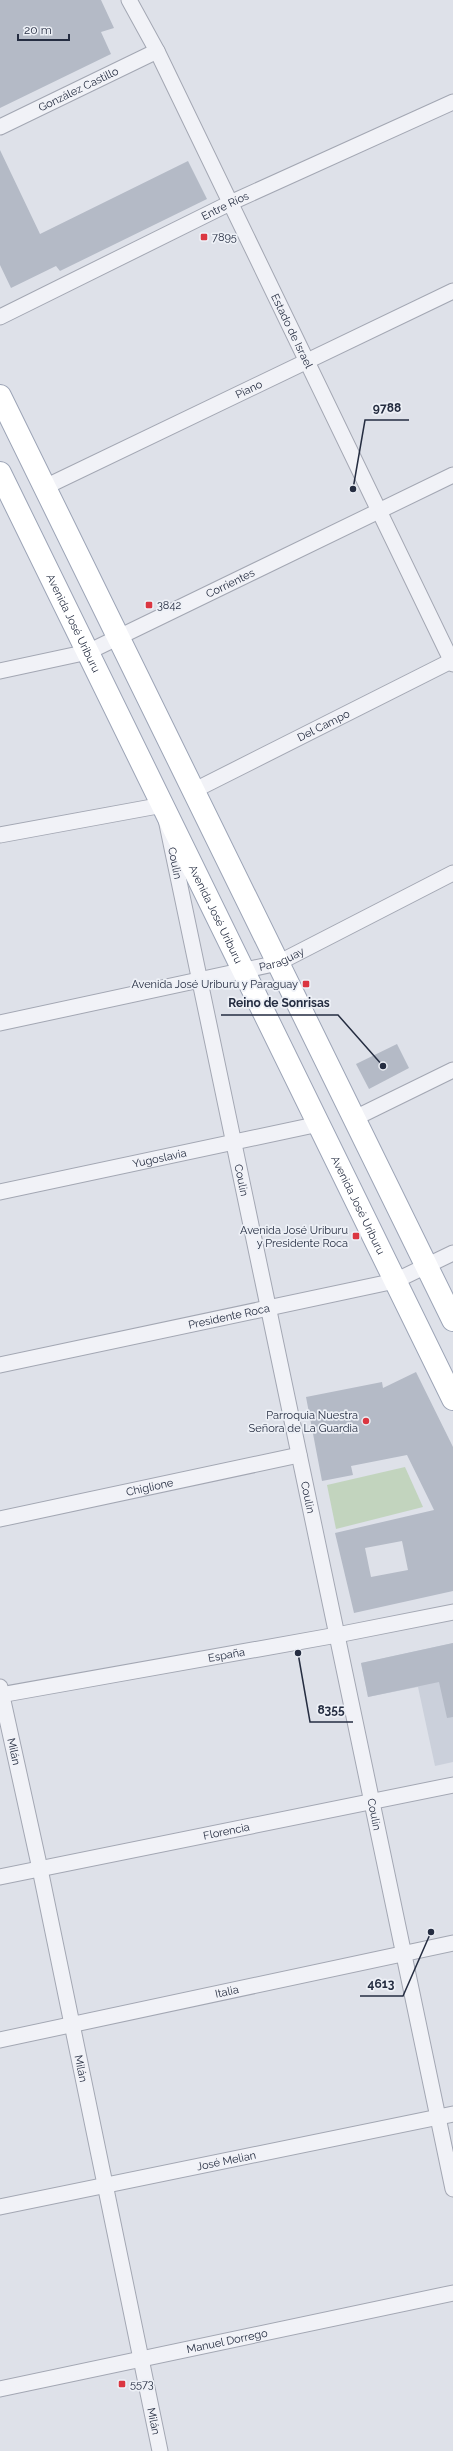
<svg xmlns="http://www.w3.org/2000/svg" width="453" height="2451" font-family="Raleway,sans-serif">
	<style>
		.built { fill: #cbd0db }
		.green { fill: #c2d4be }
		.building { fill: #b4bac6; fill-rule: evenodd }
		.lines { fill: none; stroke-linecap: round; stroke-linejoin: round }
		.street-casing { stroke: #a3a7b3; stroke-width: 17 }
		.primary-casing { stroke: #9ca4b6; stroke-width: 24 }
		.street { stroke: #f1f2f7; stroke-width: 15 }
		.primary { stroke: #fff; stroke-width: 22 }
		.poi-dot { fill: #db3641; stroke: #edf0f6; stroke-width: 1.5 }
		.labels { text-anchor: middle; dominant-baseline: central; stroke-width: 3.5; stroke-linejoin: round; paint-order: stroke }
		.street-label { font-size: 11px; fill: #252d41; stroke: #edf0f6 }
		.poi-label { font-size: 11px; fill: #252d41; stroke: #edf0f6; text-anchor: start }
		.leader { fill: none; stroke: #252d41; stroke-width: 1.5 }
		.callout-dot { fill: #252d41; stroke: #edf0f6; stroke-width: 1.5 }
		.callout-label { font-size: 12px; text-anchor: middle; font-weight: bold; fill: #252d41; stroke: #edf0f6; stroke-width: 3.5; stroke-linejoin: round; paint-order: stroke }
	</style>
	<rect width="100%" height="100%" fill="#dee1e9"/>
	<path class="built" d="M453,1643V1762L435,1766L418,1687L368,1697L361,1663Z"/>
	<path class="green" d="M405,1467L423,1507L336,1529L327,1485Z"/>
	<g class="building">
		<path d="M0,0H101L114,28L101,32L111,54L0,108Z"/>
		<path d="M0,150L40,234L188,161L207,199L60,271L56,266L11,288L0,265Z"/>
		<path d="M397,1044L409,1068L369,1089L356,1064Z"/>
		<path d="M416,1372L453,1447V1591L354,1613L335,1533L434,1510L407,1455L351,1466L353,1475L322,1481L306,1397L382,1382L383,1388ZM402,1541L408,1570L371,1577L365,1548Z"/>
		<path d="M453,1643V1717L447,1718L439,1682L368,1697L361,1663Z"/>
	</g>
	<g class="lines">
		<defs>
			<g id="street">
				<path id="s1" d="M129,0L157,51L453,664"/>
				<path id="s2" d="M0,127L157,51"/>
				<path id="s3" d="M0,317L230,203L453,102"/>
				<path id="s4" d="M45,487L453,291"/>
				<path id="s5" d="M0,671L88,652L453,475"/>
				<path id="s6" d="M193,791L453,660"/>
				<path id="s7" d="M0,835L163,805L453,2189"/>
				<path id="s8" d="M0,1023L278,963L453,873"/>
				<path d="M355,1118L453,1070"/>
				<path id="s9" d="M0,1192L319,1124"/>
				<path id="s10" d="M0,1365L395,1281L453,1253"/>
				<path id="s11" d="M0,1519L299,1455"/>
				<path id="s12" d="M0,1687L40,1869L160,2451"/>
				<path id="s13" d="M0,1695L337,1635L453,1612"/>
				<path id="s14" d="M0,1877L453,1785"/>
				<path id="s15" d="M0,2040L453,1943"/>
				<path id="s16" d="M0,2207L453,2114"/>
				<path id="s17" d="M0,2389L453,2293"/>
			</g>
			<g id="primary">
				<path d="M0,396L453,1320"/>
				<path id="s18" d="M0,473L453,1399"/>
			</g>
		</defs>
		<use href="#street" class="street-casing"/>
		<use href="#primary" class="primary-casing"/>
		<use href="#street" class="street"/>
		<use href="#primary" class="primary"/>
	</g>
	<g class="poi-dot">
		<rect x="200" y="233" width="8" height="8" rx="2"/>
		<rect x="145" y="601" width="8" height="8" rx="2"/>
		<rect x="302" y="980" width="8" height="8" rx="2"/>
		<rect x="352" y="1232" width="8" height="8" rx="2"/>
		<circle cx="366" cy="1421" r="4"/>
		<rect x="118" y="2380" width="8" height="8" rx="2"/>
	</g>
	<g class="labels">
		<g class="street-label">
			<text stroke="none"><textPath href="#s2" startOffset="87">González Castillo</textPath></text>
			<text stroke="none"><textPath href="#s3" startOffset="251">Entre Ríos</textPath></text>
			<text stroke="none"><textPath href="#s1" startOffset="369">Estado de Israel</textPath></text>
			<text stroke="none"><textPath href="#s4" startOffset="226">Piano</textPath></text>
			<text stroke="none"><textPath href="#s5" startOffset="248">Corrientes</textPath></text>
			<text stroke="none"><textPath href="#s18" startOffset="167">Avenida José Uriburu</textPath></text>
			<text stroke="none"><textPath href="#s6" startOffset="146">Del Campo</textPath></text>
			<text stroke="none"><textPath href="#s7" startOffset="225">Coulin</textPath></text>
			<text stroke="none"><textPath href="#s18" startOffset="491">Avenida José Uriburu</textPath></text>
			<text stroke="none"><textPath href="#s8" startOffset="289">Paraguay</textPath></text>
			<text stroke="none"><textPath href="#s9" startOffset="163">Yugoslavia</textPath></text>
			<text stroke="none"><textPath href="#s7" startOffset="549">Coulin</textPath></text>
			<text stroke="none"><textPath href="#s18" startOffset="815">Avenida José Uriburu</textPath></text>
			<text stroke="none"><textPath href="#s10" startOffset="234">Presidente Roca</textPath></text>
			<text stroke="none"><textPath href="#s11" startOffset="153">Chiglione</textPath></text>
			<text stroke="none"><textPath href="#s7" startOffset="873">Coulin</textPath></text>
			<text stroke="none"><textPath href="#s13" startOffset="230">España</textPath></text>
			<text stroke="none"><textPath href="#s12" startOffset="66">Milán</textPath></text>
			<text stroke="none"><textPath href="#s7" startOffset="1197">Coulin</textPath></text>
			<text stroke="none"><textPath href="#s14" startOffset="231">Florencia</textPath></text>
			<text stroke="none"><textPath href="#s15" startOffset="232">Italia</textPath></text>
			<text stroke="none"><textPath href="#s12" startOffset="390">Milán</textPath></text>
			<text stroke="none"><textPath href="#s16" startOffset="231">José Melian</textPath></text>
			<text stroke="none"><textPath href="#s17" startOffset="232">Manuel Dorrego</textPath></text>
			<text stroke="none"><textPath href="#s12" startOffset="750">Milán</textPath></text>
		</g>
		<g class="poi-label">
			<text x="212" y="237">7895</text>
			<text x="157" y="605">3842</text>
			<text x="298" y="984" text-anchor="end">Avenida José Uriburu y Paraguay</text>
			<text x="348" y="1230" text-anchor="end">Avenida José Uriburu<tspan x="348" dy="13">y Presidente Roca</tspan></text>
			<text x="358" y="1415" text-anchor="end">Parroquia Nuestra<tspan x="358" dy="13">Señora de La Guardia</tspan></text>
			<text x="130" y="2384">5573</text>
		</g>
	</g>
	<path class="leader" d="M353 489L365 420H409M383 1066L338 1015H221M298 1653L310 1722H353M431 1932L403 1996H360"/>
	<g class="callout-dot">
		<circle cx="353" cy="489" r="4"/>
		<circle cx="383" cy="1066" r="4"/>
		<circle cx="298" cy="1653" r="4"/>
		<circle cx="431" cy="1932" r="4"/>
	</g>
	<g class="callout-label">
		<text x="387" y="412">9788</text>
		<text x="279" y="1007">Reino de Sonrisas</text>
		<text x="331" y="1714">8355</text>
		<text x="381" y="1988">4613</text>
	</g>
	<path d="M18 34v6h51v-6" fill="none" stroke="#252d41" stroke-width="2"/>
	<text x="24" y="34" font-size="12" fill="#252d41" stroke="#edf0f6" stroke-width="3" paint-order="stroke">20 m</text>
</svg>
